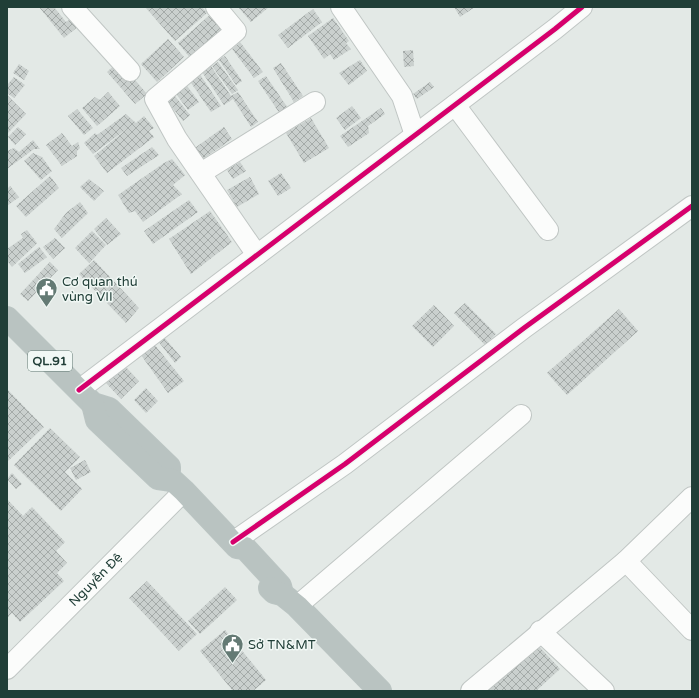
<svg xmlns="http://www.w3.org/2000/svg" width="699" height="698" font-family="'Varela Round',sans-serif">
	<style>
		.building { fill: url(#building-cross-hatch) }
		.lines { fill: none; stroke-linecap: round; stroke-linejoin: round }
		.minor-casing { stroke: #c0c6c4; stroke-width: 22 }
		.highway-casing { stroke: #bbc5c3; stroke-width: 24 }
		.minor { stroke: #fbfcfb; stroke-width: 20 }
		.highway { stroke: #b9c3c1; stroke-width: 22 }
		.cycleway-casing { stroke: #f1f8f5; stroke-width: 8 }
		.cycleway { stroke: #d6006c; stroke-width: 5 }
		.labels { text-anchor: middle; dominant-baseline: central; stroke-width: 3; stroke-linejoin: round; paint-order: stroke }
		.shield { fill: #f1f8f5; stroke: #5f7670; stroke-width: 1 }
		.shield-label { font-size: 12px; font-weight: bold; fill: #203e37 }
		.poi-label { font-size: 13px; fill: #203e37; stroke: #f1f8f5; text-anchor: start }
		.street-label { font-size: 13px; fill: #203e37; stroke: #f1f8f5 }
	</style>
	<defs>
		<pattern id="building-cross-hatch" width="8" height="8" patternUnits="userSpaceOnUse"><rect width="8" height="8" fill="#cad0ce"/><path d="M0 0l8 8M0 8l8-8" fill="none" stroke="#a4aaa8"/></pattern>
	</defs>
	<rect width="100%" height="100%" fill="#e3e9e6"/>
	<g class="building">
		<path d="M39,7H54L66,22L74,17L80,25L64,38Z"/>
		<path d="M145,7H202L207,13L175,41Z"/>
		<path d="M238,7H269L251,22Z"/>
		<path d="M454,7H475L460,17Z"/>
		<path d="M313,9L322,22L288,48L278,35Z"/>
		<path d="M211,14L226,30L192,60L178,43Z"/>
		<path d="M333,18L349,41L346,43L351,49L334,60L330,54L324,59L308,36Z"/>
		<path d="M168,39L184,57L157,82L141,64Z"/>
		<path d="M240,42L263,72L254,78L232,49Z"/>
		<path d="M413,50L414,66L404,67L403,51Z"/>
		<path d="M225,56L242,81L236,85L219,60Z"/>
		<path d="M360,60L367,71L349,85L339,73Z"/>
		<path d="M119,61L147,94L135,104L107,72Z"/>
		<path d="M218,62L238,90L232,94L212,66Z"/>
		<path d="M209,63L231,96L238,92L258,122L251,127L233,99L224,105L200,69Z"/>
		<path d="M281,63L303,96L294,102L273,68Z"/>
		<path d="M19,64L29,71L24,80L13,73Z"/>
		<path d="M197,70L221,106L211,112L187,77Z"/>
		<path d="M266,76L290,111L282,117L258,81Z"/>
		<path d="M14,77L25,85L14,98L7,93V85Z"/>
		<path d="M182,79L199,102L188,110L171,87Z"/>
		<path d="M430,82L434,87L417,99L413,94Z"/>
		<path d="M171,91L190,115L183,121L164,97Z"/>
		<path d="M108,92L120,106L97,126L82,108L95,97L100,100Z"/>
		<path d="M7,95L26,114L7,134Z"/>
		<path d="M352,106L361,118L345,130L336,118Z"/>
		<path d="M381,108L385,114L368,126L369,133L348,147L340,136Z"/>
		<path d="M77,109L93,128L84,135L68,116Z"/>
		<path d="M126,114L136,123L144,116L154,128L149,131L154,137L107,173L94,156L128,128L93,154L84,143L95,133L97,135Z"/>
		<path d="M311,118L329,148L304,163L286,133Z"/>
		<path d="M18,127L26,134L15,145L8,137Z"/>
		<path d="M224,127L232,139L200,161L192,150Z"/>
		<path d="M62,133L72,146L78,142L80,148L77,151V156L62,166L46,145Z"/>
		<path d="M33,140L40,149H34L7,169V151L14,148L19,152Z"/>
		<path d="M152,147L159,155L127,176L121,168Z"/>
		<path d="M33,153L42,157L52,171L41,180L24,161Z"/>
		<path d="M172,159L185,175L173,185L182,194L143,222L135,211L129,213L118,195L164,163Z"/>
		<path d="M240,162L246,171L233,179L227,170Z"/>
		<path d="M281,173L291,188L278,196L268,181Z"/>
		<path d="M50,176L59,188L26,217L16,206Z"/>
		<path d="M250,177L259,194L237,207L227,190Z"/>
		<path d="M89,179L104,191L94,201L80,187Z"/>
		<path d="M10,186L19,197L7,206V189Z"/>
		<path d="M189,200L198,212L153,244L144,231Z"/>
		<path d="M80,202L88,213L62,238L54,229L66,213Z"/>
		<path d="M210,211L232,242L191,274L169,239Z"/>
		<path d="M106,218L121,234L107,245L94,229Z"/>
		<path d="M27,230L37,243L12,267L7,261V249L23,238L21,234Z"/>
		<path d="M92,231L106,245L89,263L75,248Z"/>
		<path d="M55,238L65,248L53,259L43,247Z"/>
		<path d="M39,247L47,257L25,273L18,264Z"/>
		<path d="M94,260L139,308L126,323L79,274Z"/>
		<path d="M50,262L58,270L28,301L20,294Z"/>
		<path d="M465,303L496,334L485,345L454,313Z"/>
		<path d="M434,305L454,326L433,347L412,326Z"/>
		<path d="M619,309L638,331L567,395L547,373Z"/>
		<path d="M163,336L181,357L175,363L158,341Z"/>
		<path d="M154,344L184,381L168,393L141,355Z"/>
		<path d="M124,365L139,381L121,399L106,383Z"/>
		<path d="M146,388L158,401L146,413L134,400Z"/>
		<path d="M7,389L44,427L8,461L7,460Z"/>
		<path d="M50,428L80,457L65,472L82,489L61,511L14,465Z"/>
		<path d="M85,460L91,472L76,480L70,468Z"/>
		<path d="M12,473L22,484L16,489L7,479Z"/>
		<path d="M7,499L23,516L32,507L65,542L56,551L67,563L57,573L64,581L20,622L12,613L7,618Z"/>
		<path d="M147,581L197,634L179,651L129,598Z"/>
		<path d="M225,587L237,600L200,634L188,621Z"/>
		<path d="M225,630L266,680L253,691H233L200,651Z"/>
		<path d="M536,643L560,669L536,691H484Z"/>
	</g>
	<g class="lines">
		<defs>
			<g id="minor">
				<path d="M72,7L130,71"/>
				<path d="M216,7L236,31L155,99L177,139L257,255"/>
				<path d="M341,7L402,96L415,135"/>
				<path d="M455,105L548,230"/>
				<path d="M201,173L315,102"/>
				<path d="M79,390L555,29L582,7"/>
				<path d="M233,542L345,464L524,328L692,206"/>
				<path d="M626,561L692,630"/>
				<path d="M297,606L521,415"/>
				<path d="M540,631L604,691"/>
				<path id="s1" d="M7,669L184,491"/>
				<path d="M471,691L626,561L692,497"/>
			</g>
			<g id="highway">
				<path d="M7,318L93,404L109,409L169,467V470"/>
				<path d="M93,404L97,420L158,478L172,480L184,491L237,547L245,548L280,586L282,594"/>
				<path d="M270,588L274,592L282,594L297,606L380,691"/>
			</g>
		</defs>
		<use href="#minor" class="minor-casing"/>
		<use href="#highway" class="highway-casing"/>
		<use href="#minor" class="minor"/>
		<use href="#highway" class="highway"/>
		<defs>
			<g id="cycleway">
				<path d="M79,390L555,29L582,7"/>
				<path d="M233,542L345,464L524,328L692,206"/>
			</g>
		</defs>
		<use href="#cycleway" class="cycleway-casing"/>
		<use href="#cycleway" class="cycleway"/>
	</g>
	<defs>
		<symbol id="civic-pin" viewBox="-11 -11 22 30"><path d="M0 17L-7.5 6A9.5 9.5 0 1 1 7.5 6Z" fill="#647a74" stroke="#f1f8f5"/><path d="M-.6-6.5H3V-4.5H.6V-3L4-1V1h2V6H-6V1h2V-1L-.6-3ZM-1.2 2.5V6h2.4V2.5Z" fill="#fff"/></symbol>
	</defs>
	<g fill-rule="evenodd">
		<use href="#civic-pin" x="34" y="276" width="25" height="34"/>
		<use href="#civic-pin" x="220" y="632" width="25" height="34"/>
	</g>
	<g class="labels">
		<rect class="shield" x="28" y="351" width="44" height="20" rx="3"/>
		<g class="shield-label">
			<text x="50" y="361">QL.91</text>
		</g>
		<g class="poi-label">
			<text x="62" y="282">Cơ quan thú<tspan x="62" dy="15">vùng VII</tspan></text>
			<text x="248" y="645">Sở TN&amp;MT</text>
		</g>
		<g class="street-label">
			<text stroke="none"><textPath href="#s1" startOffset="126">Nguyễn Đệ</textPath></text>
		</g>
	</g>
	<rect width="699" height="698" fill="none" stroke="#203e37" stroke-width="16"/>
</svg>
